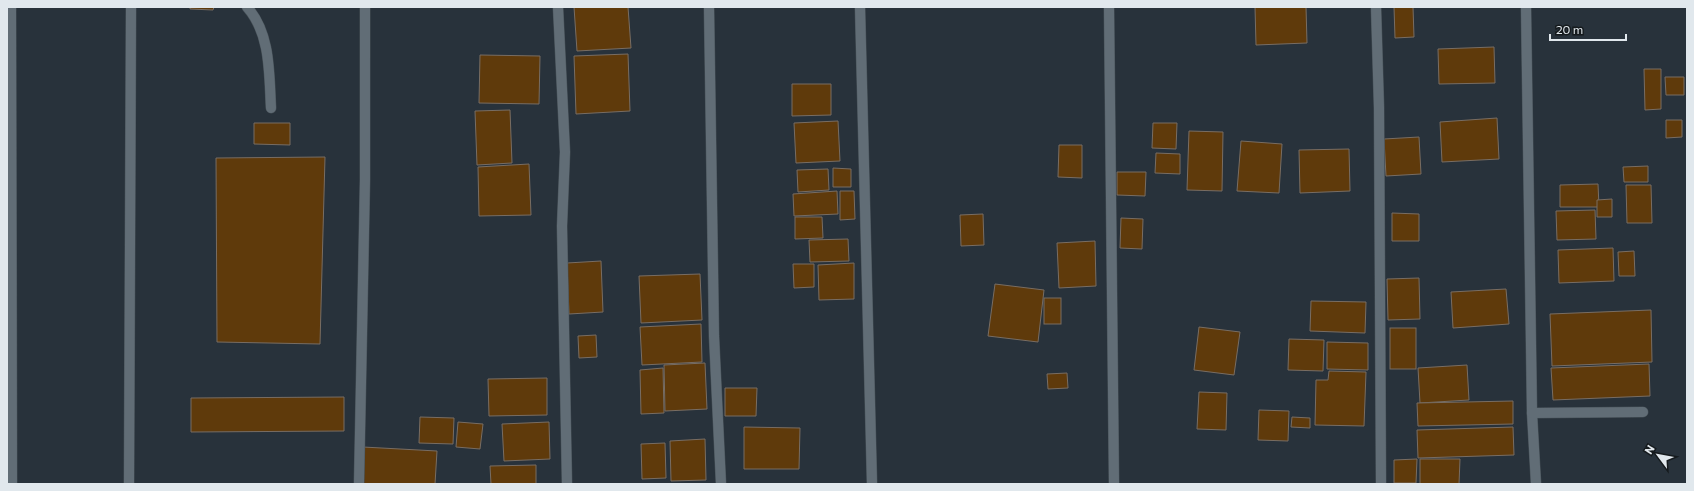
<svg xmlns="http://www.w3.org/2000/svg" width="1694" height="491" font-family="Commissioner,sans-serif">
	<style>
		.building { fill: #5f3a0b; stroke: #786d63 }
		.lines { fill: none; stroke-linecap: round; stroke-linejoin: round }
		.lane-casing { stroke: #465057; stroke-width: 11 }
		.street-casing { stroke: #465057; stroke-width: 11 }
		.lane { stroke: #616d76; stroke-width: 10 }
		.street { stroke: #616d76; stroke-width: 10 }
	</style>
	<rect width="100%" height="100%" fill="#28323b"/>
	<g class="building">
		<path d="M190,7H214L213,10L190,9Z"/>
		<path d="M574,7H628L631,48L577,51Z"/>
		<path d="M1255,7H1306L1307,43L1256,45Z"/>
		<path d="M1394,7H1413L1414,37L1395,38Z"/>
		<path d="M1494,47L1495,83L1439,84L1438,49Z"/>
		<path d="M628,54L630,111L576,114L574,56Z"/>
		<path d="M480,55L540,56L539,104L479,103Z"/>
		<path d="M1644,69H1661V109L1645,110Z"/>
		<path d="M1665,77H1684V95H1666Z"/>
		<path d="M792,84H831V115L792,116Z"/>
		<path d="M510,110L512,163L477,165L475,111Z"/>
		<path d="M1497,118L1499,159L1442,162L1440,122Z"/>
		<path d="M1666,120H1682V137L1666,138Z"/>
		<path d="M838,121L840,161L796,163L794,123Z"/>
		<path d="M254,123H290V145L254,144Z"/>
		<path d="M1153,123H1177L1176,149L1152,148Z"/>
		<path d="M1189,131L1223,132L1222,191L1187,190Z"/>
		<path d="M1419,137L1421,174L1386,176L1384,139Z"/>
		<path d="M1241,141L1282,144L1279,193L1237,191Z"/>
		<path d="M1059,145H1082V178L1058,177Z"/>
		<path d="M1349,149L1350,191L1300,193L1299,150Z"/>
		<path d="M1156,153L1180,154V174L1155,173Z"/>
		<path d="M325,157L320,344L217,342L216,158Z"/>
		<path d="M529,164L531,215L479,216L478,167Z"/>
		<path d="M1648,166V182H1624L1623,167Z"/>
		<path d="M833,168L851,169V187H833Z"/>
		<path d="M828,169L829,190L798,192L797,170Z"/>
		<path d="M1117,172H1146L1145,196L1117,195Z"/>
		<path d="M1598,184L1599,207H1560V185Z"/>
		<path d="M1626,185H1651L1652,223H1627Z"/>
		<path d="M837,191L838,214L794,216L793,194Z"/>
		<path d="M840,191H854L855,219L840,220Z"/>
		<path d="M1612,199V217H1597V200Z"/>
		<path d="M1595,210L1596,239L1557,240L1556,211Z"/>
		<path d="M1392,213L1419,214V241H1392Z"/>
		<path d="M983,214L984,245L961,246L960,215Z"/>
		<path d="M795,217H822L823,238L795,239Z"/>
		<path d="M1121,218L1143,219L1142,249L1120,248Z"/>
		<path d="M848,239L849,261L810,262L809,240Z"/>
		<path d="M1095,241L1096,286L1059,288L1057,243Z"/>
		<path d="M1613,248L1614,281L1559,283L1558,250Z"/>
		<path d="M1634,251L1635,276H1619L1618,252Z"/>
		<path d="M601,261L603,312L569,314L567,263Z"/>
		<path d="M854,263V299L819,300L818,265Z"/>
		<path d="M793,264H814V287L794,288Z"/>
		<path d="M700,274L702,320L641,323L639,276Z"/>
		<path d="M1419,278L1420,319L1388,320L1387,279Z"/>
		<path d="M995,284L1044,290L1038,342L988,336Z"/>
		<path d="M1506,289L1509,324L1453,328L1451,292Z"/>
		<rect x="1044" y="298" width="17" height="26"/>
		<path d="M1311,301L1366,302L1365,333L1310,331Z"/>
		<path d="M1651,310L1652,362L1552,366L1550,314Z"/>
		<path d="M701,324L702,362L642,365L640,327Z"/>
		<path d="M1199,327L1240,332L1234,375L1194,370Z"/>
		<rect x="1390" y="328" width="26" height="41"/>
		<path d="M596,335L597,357L579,358L578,336Z"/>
		<path d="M1289,339L1324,340L1323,371L1288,370Z"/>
		<path d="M1327,342L1368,343V370L1327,369Z"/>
		<path d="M705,363L707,409L665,411L664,365Z"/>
		<path d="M1649,364L1650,396L1553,400L1551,368Z"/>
		<path d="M1467,365L1469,400L1420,403L1418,368Z"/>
		<path d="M663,368L664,413L641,414L640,370Z"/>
		<path d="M1329,371L1366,372L1364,426L1315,425L1316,380H1328Z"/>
		<path d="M1067,373L1068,388L1048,389L1047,374Z"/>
		<path d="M547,378V415L489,416L488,379Z"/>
		<path d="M725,388H757L756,416H725Z"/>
		<path d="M1199,392L1227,393L1226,430L1197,429Z"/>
		<path d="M344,397V431L191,432V398Z"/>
		<path d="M1513,401V424L1418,426L1417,403Z"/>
		<path d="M1259,410L1289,411L1288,441L1258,440Z"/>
		<path d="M420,417L454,418L453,444L419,443Z"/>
		<path d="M1292,417L1310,418V428L1291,427Z"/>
		<path d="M458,422L483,424L480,449L456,447Z"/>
		<path d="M549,422L550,459L504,461L502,424Z"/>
		<path d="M744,427L800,428L799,469H744Z"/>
		<path d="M1513,427L1514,455L1418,458L1417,430Z"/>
		<path d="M705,439L706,480L671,481L670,441Z"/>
		<path d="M665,443L666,478L642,479L641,444Z"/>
		<path d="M363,447L437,451L435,484H361Z"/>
		<path d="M1417,459L1416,483H1394V460Z"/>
		<path d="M1420,459H1460L1459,484H1420Z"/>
		<path d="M536,465V484H491L490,466Z"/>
	</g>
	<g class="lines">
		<defs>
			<path id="lane" d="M247,7C271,34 269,74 271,108"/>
			<g id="street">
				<path d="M11,7L12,484"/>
				<path d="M558,7L565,152L562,226L567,484"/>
				<path d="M709,7L714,336L721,484"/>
				<path d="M860,7L872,484"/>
				<path d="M1109,7L1114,484"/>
				<path d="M1376,7L1379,108L1381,484"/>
				<path d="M1526,7L1532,413L1536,484"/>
				<path d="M1532,413L1643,412"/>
				<path d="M129,484L131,7"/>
				<path d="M359,484L365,179V7"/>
			</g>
		</defs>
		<use href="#lane" class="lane-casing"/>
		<use href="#street" class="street-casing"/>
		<use href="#lane" class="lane"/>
		<use href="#street" class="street"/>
	</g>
	<rect width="1694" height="491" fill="none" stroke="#e1e8ed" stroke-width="16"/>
	<g transform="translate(1658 455) rotate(302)" stroke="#151a1d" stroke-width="3" paint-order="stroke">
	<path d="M0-3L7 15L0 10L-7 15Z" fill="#e1e8ed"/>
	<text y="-6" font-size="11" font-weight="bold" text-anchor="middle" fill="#e1e8ed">N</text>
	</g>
	<path d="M1550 34v6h76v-6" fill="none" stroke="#e1e8ed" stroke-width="2"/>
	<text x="1556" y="34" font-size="12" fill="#e1e8ed" stroke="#151a1d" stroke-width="3" paint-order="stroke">20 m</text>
</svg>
